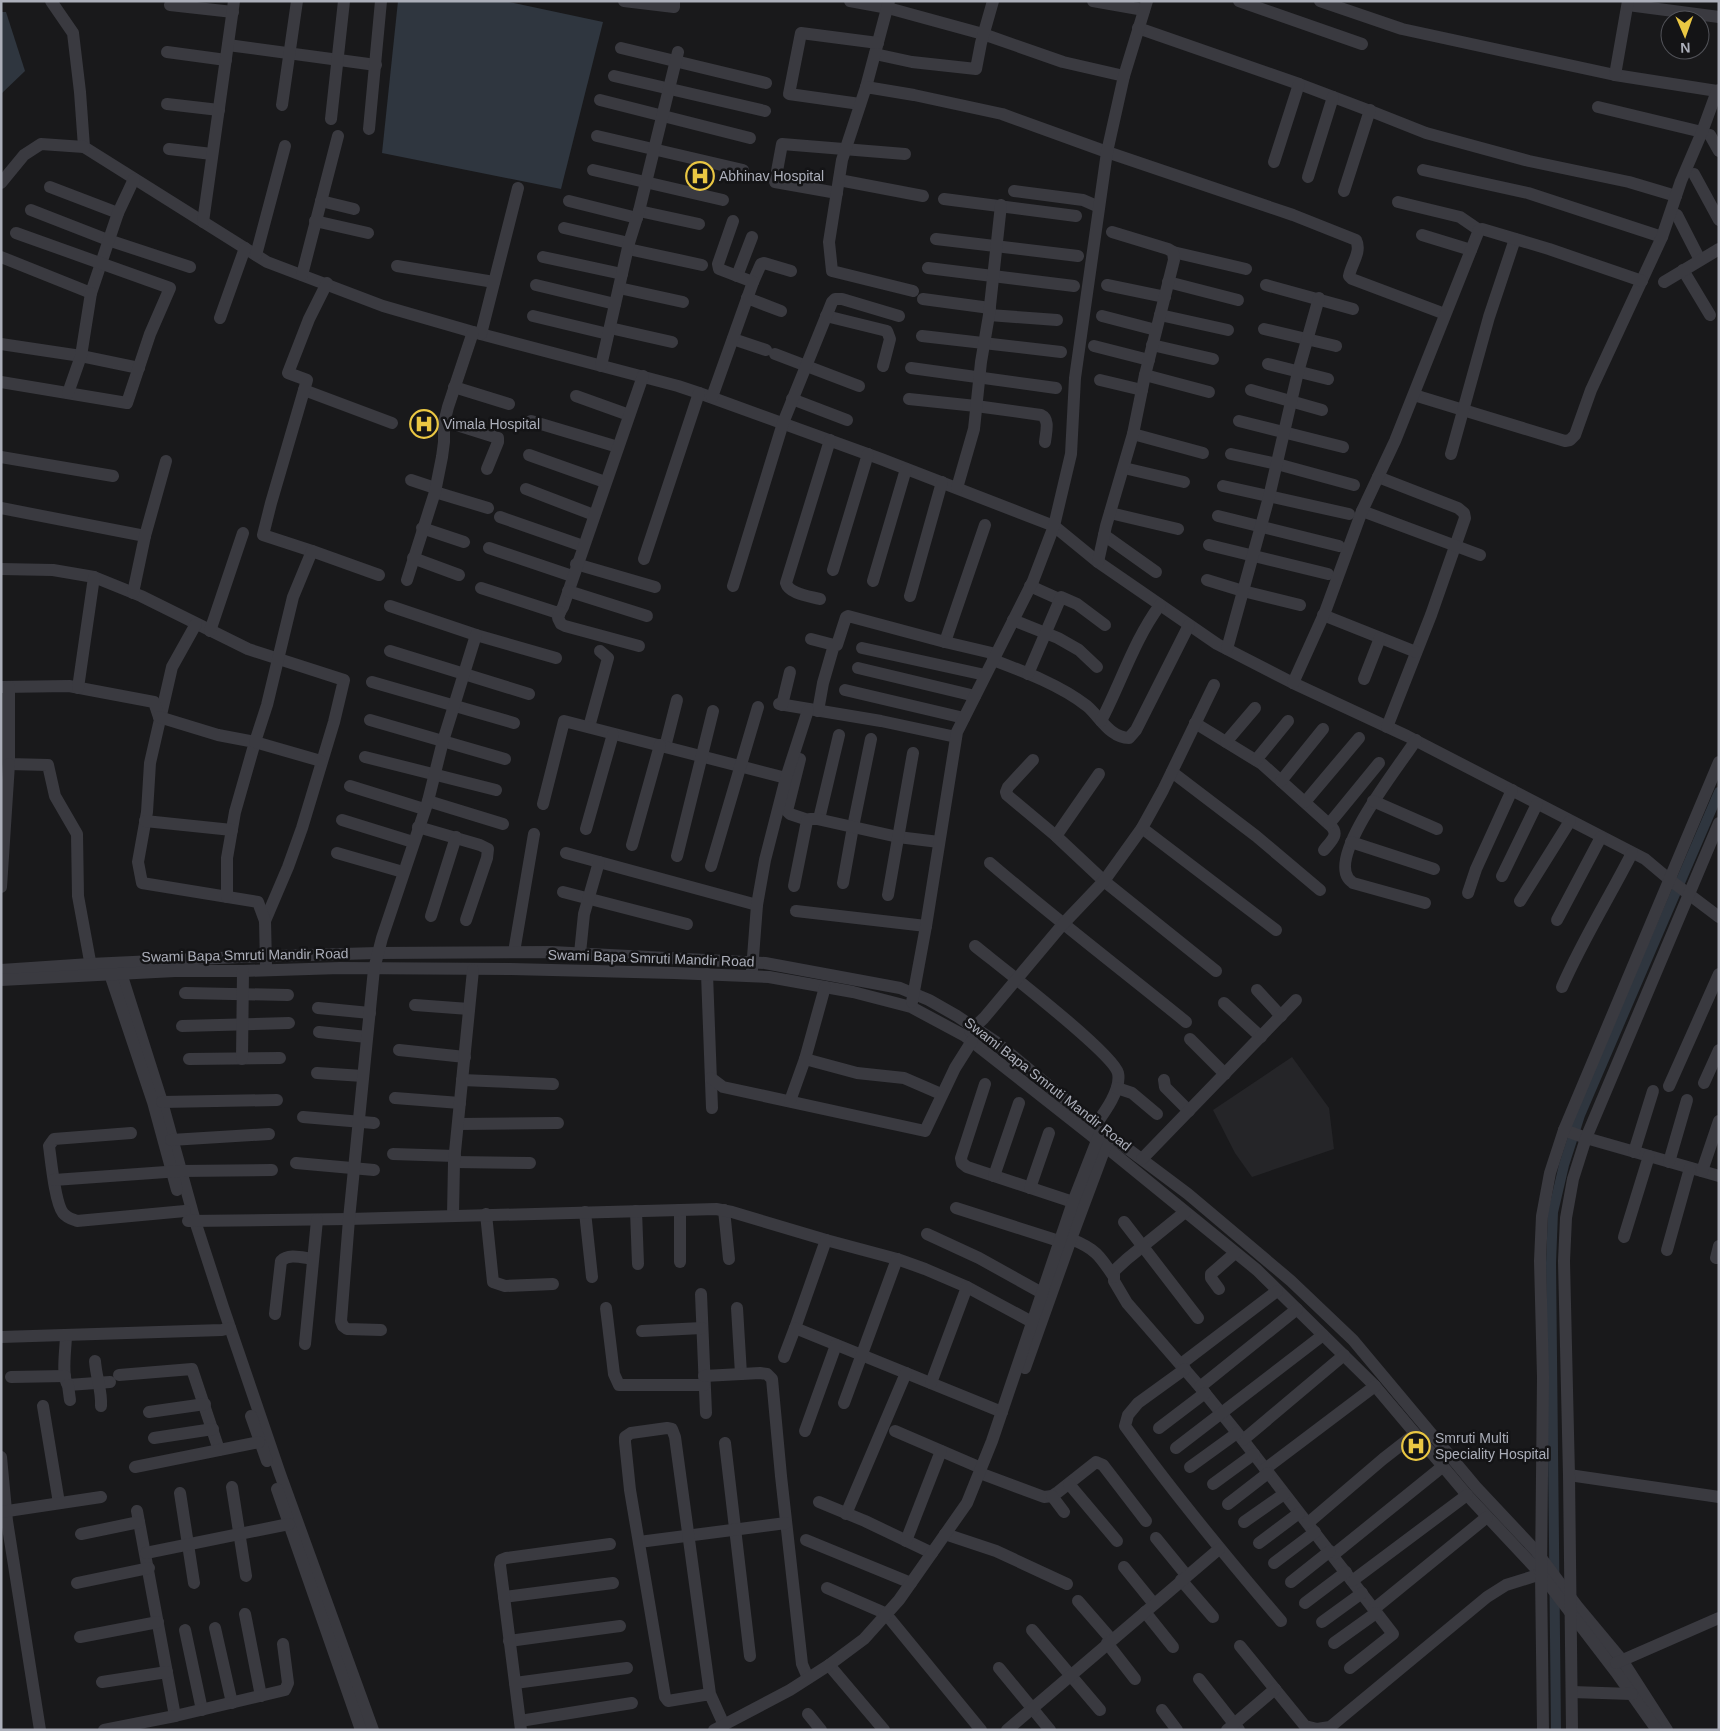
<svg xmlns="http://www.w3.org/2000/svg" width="1720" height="1731" font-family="Helvetica,sans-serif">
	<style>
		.built { fill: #252528 }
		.water { fill: #2f363f }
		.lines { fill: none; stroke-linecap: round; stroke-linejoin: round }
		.canal { stroke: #2f363f; stroke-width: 10 }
		.minor { stroke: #3a3a40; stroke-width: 12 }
		.labels { text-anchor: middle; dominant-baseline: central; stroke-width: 5; stroke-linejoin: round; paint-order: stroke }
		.poi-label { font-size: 14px; fill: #acafba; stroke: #141416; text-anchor: start }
		.street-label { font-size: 14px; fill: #acafba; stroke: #141416 }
	</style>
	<rect width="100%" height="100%" fill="#19191b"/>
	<path class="built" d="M1292,1057L1329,1108L1334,1149L1252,1177L1235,1153L1213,1110Z"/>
	<g class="water">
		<path d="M398,1H505L603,22L561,189L382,153Z"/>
		<path d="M1,12H6L25,71L1,94Z"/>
	</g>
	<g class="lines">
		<path class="canal" d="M1556,1730L1551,1263L1553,1212L1564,1165L1580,1115L1719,792"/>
		<g class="minor">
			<path d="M51,1L73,33L80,92L84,147L267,262L383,306L473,332L678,386L699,393L881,459L1054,526L1098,562L1217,644L1293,683L1407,736L1645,859L1670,880L1719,917"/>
			<path d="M624,1L674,7V1"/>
			<path d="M850,1L888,8L983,34L1063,62L1124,76"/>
			<path d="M1093,1L1144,10"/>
			<path d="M1239,1L1362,44"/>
			<path d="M1320,1L1402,29L1615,75L1717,91"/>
			<path d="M170,5L233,12"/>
			<path d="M1628,5L1719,17"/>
			<path d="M1138,28L1299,84L1373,112L1426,133L1529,161L1629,182L1676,196"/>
			<path d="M228,45L376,65"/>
			<path d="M621,48L766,83"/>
			<path d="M167,52L226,60"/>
			<path d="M875,54L912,62L976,69L981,43L993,1"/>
			<path d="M1615,75L1628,1"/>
			<path d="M614,76L765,111"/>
			<path d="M866,87L889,1"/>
			<path d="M600,100L750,138"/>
			<path d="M167,104L219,110"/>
			<path d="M860,104L789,94L801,33L878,43"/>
			<path d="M282,105L297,1"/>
			<path d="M1598,107L1702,132"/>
			<path d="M331,119L344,1"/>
			<path d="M369,129L381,1"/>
			<path d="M1710,135L1719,151"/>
			<path d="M597,136L743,170"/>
			<path d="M169,149L212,154"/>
			<path d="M1274,162L1299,84"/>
			<path d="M593,170L723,200"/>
			<path d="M1423,170L1528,193L1662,237"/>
			<path d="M1694,174L1719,220"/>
			<path d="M1308,177L1333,97"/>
			<path d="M839,180L923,196"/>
			<path d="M1,183L24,155L41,144L84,147"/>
			<path d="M50,187L118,213"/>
			<path d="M1014,191L1083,200L1099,207"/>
			<path d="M1344,191L1370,110"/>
			<path d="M837,193L775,182L782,144L905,154"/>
			<path d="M944,199L1076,216"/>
			<path d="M321,201L354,209"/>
			<path d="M569,201L637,218"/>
			<path d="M1398,202L1460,217L1479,230"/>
			<path d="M31,210L108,240L190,267"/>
			<path d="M639,211L699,224"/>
			<path d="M1677,215L1700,260"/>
			<path d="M315,221L368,233"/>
			<path d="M203,222L234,1"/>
			<path d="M564,228L629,243"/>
			<path d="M1422,235L1471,250"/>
			<path d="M936,239L1078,256"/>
			<path d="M628,249L702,265"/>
			<path d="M1173,252L1246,269"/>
			<path d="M256,255L285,146"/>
			<path d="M1,257L91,293L118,213L134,179"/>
			<path d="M543,257L622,274"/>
			<path d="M397,266L494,282"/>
			<path d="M928,268L1074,286"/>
			<path d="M1683,270L1710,315"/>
			<path d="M302,275L338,136"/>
			<path d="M737,276L752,237"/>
			<path d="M753,282L761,264L764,263L791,271"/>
			<path d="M1168,282L1238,300"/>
			<path d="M1664,282L1719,249"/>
			<path d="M536,285L615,304"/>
			<path d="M1107,285L1165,297"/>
			<path d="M1266,285L1353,309"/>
			<path d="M619,288L683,302"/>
			<path d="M913,291L832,271L829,242L842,160L866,87L914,95L1002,114L1107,152L1293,215L1356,240C1362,252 1351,264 1349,276L1352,279L1445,314"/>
			<path d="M747,298L781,311"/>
			<path d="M923,299L990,308"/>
			<path d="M989,315L1057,320"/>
			<path d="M1160,315L1228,330"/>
			<path d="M533,316L608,334"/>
			<path d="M826,316L887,331L890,339L883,366"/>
			<path d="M1102,316L1156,330"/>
			<path d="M220,318L245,248"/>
			<path d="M610,328L672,342"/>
			<path d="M1264,329L1336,346"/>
			<path d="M481,334L518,188"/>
			<path d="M922,336L1061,352"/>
			<path d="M733,339L766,350"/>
			<path d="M1,344L81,356L139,368"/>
			<path d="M1152,345L1213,359"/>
			<path d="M1094,346L1149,360"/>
			<path d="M775,354L859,386"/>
			<path d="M1268,364L1328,379"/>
			<path d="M601,366L629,243L639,211L678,52"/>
			<path d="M911,368L1056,388"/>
			<path d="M1145,375L1209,392"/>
			<path d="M1100,380L1142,390"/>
			<path d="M1,382L127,403L150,334L170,288L16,233"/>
			<path d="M454,387L509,404"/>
			<path d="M304,390L392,423"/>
			<path d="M1251,390L1322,410"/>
			<path d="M68,393L81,356L91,293"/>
			<path d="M1414,395L1565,441L1570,440L1575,435L1591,390L1662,237L1681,181L1702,132L1717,91L1719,90"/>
			<path d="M576,396L629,415"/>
			<path d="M712,397L753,282L719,269L718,264L733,221"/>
			<path d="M792,399L847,420"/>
			<path d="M909,399L976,406L1041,415C1050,419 1046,432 1045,442"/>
			<path d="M444,421L498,438V442L487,469"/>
			<path d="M531,421L618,447"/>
			<path d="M1239,421L1343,447"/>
			<path d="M1133,434L1203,453"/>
			<path d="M1231,454L1277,464L1354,485"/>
			<path d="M1451,454L1489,317L1515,239"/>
			<path d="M529,455L605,482"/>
			<path d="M1,457L113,476"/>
			<path d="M1124,468L1184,482"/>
			<path d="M1378,477L1458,508L1464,513L1465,518L1431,615L1387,727"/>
			<path d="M411,480L435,488"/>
			<path d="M1223,486L1349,514"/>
			<path d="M957,488L974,429L981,362L989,315L1001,205"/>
			<path d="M526,489L594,515"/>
			<path d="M435,492L488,508"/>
			<path d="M1,508L145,536"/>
			<path d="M1362,511L1480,555"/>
			<path d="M1110,513L1178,529"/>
			<path d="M1218,516L1339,546"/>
			<path d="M500,517L583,546"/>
			<path d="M422,528L464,542"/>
			<path d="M1104,535L1156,572"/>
			<path d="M1209,545L1328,574"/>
			<path d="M489,548L572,576"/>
			<path d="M312,551L263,535L271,503L307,380L288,373L309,319L327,283"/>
			<path d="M413,558L459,575"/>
			<path d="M644,559L699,393"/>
			<path d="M1098,562L1106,526L1133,434L1145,375L1174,260L1173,252L1168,249L1112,232"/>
			<path d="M576,564L655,587"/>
			<path d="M1,569L53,570L94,577L141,596L248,649L344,680L334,722L302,828L288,867L265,921"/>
			<path d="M833,570L868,454"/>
			<path d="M407,580L435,492L442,457L444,442V423L448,407L473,332"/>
			<path d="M1207,580L1243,591L1300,605"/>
			<path d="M873,581L906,469"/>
			<path d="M733,586L783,423L832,302L835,299H842L899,316"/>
			<path d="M1030,586L1059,599"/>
			<path d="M481,588L555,612H560L563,607L643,376"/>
			<path d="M568,591L647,616"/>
			<path d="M133,593L145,536L166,461"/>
			<path d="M910,596L942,482"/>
			<path d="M820,599C809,596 789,594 786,583L830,440"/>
			<path d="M390,606L476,635L556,658"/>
			<path d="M560,612L558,618L561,624L565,626L639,646"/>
			<path d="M1323,615L1416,652"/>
			<path d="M1013,620L1058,638L1079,650L1097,667"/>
			<path d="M196,624L172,667L150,763L147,812L138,862L142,883L258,902L265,921L266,965"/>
			<path d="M210,631L243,533"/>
			<path d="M811,639L834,645"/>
			<path d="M945,642L985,525"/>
			<path d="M862,648L985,675"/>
			<path d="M1227,649L1269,497L1298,372L1319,298"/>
			<path d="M390,651L529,694"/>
			<path d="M993,660C1025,672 1060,685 1087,706C1100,717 1110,738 1129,738L1136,730L1189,625"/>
			<path d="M858,668L975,696"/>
			<path d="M1028,674L1061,597L1077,604L1105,625"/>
			<path d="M1364,679L1380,638"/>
			<path d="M372,682L514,723"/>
			<path d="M1293,683L1325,612L1362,511L1395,441L1479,230L1482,229L1549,249L1642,281"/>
			<path d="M1,687L69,686L154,702L159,717"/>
			<path d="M9,687V764L48,765L55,796L77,834L78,896L92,972"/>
			<path d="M78,688L94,577"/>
			<path d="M845,690L964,718"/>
			<path d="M779,704L881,721L956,737"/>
			<path d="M782,705L790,672"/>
			<path d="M818,711L823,683L834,645H837L846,617L848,616L945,642L996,654"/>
			<path d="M159,717L218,735L255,742L235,812L227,858V897"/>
			<path d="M370,720L505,759"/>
			<path d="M1101,721C1121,683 1134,640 1160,605"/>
			<path d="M1195,723L1262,764L1331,826C1340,835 1330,842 1324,850"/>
			<path d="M589,727L608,658L600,651"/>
			<path d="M1416,740C1401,764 1330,851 1348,878C1348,879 1352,882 1353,883L1425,903"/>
			<path d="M1226,742L1255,708"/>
			<path d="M665,747L677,700"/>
			<path d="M365,757L496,790"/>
			<path d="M800,759L787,811L790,814L808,820"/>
			<path d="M1033,760L1008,787L1006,792L1007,795L1056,836L1104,881L1216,971"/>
			<path d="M1256,760L1288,721"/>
			<path d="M321,761L255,742L267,705L293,597L312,551L379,575"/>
			<path d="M1172,772L1256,836L1320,890"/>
			<path d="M1281,781L1323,729"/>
			<path d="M350,786L424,809"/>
			<path d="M428,801L503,824"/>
			<path d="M1373,801L1437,829"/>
			<path d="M1305,802L1359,738"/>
			<path d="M543,804L564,721L786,778"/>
			<path d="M819,819L839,735"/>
			<path d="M342,820L413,842"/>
			<path d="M145,821L232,830"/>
			<path d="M1329,824L1379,763"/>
			<path d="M418,827L480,845L488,849L487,858L466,920"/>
			<path d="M1142,828L1276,930"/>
			<path d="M586,829L613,734"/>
			<path d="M1056,836L1099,774"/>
			<path d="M1351,842L1434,869"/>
			<path d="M632,845L660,745"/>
			<path d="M337,853L403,872"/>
			<path d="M566,853L757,905"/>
			<path d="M677,856L713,711"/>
			<path d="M990,863C1054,918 1121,969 1186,1022"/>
			<path d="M711,866L758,707"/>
			<path d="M1502,876L1537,804"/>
			<path d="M843,883L853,827L871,739"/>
			<path d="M794,886L807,821L810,819H817L898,837L939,842"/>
			<path d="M1,887L9,764"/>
			<path d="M563,892L687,924"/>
			<path d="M1468,893L1476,869L1512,790"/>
			<path d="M888,895L913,753"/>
			<path d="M1520,901L1570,821"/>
			<path d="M796,911L926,926"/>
			<path d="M431,916L456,837"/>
			<path d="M1557,920L1601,837"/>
			<path d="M975,946C997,964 1113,1053 1118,1073C1122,1091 1101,1117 1091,1131"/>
			<path d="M514,952L534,834"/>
			<path d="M580,953L584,914L599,862"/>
			<path d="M1,970L90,964L240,957L377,953L552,952L765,963L900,988L929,1000L957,1016L996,1042L1096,1125L1188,1194L1291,1281L1353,1340L1476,1487L1536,1551L1577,1606L1622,1660L1667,1730"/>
			<path d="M752,970L757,905L765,860L786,778L808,710"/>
			<path d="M121,973L162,1102L195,1221L223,1307L280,1474L373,1730"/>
			<path d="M110,974L153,1102L177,1190"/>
			<path d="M707,974L712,1108"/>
			<path d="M1,980L175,971H243L340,968L511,969L674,973L769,977L853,992L911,1007L965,1036L1106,1147L1257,1270L1375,1386L1467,1495L1541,1574L1616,1672L1657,1730"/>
			<path d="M1562,987C1582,941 1609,898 1632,853"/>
			<path d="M1257,990L1281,1016"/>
			<path d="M185,993L288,995"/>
			<path d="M912,1002L926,926L957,732L1033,581L1054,526L1058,509L1071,454L1075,378L1107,152L1124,76L1147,1"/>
			<path d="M1224,1003L1261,1037"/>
			<path d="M415,1005L469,1009"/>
			<path d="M318,1008L370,1013"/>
			<path d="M182,1026L289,1023"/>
			<path d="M970,1031L984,1018L1063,924L1104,881L1142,828L1163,790L1214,685"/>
			<path d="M319,1032L367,1037"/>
			<path d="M1190,1039L1225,1074"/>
			<path d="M399,1050L465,1057"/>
			<path d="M189,1059L280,1058"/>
			<path d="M242,1059L243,971"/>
			<path d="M805,1059L857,1073L904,1078L941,1094"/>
			<path d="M317,1073L363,1076"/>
			<path d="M711,1078L723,1087L925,1131L955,1068L972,1041"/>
			<path d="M462,1080L553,1084"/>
			<path d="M1164,1080L1165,1087L1189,1111"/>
			<path d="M1704,1083L1719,1050"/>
			<path d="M985,1084L961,1158L962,1163L967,1167L1073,1202"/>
			<path d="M1669,1086L1719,974"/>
			<path d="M1117,1088L1132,1093L1157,1114"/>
			<path d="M395,1098L460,1103"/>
			<path d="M790,1101L805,1059L825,987"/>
			<path d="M162,1102L277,1100"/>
			<path d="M303,1117L374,1123"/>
			<path d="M458,1124L558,1123"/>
			<path d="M1564,1130L1586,1138L1719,1176"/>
			<path d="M131,1133L54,1139L49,1146C51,1160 55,1203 63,1213C67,1218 72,1219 77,1221L185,1211"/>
			<path d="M171,1140L269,1134"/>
			<path d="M1634,1152L1653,1091"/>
			<path d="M393,1154L455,1156"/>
			<path d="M1142,1159L1296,1000"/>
			<path d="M454,1162L530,1163"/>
			<path d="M1669,1162L1687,1100"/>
			<path d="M296,1163L374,1170"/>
			<path d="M1702,1171L1719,1121"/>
			<path d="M994,1176L1019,1103"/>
			<path d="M54,1180L180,1171L272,1170"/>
			<path d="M1030,1188L1049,1133"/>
			<path d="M956,1208L1059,1241"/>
			<path d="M680,1210V1262"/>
			<path d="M724,1210L729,1259"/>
			<path d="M636,1211L638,1264"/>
			<path d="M585,1212L592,1277"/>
			<path d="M1185,1212L1127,1259L1114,1271V1281L1127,1303L1200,1387L1243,1440L1393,1634L1350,1668"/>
			<path d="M486,1214L493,1282L505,1286L553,1284"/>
			<path d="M453,1215L454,1162L473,970"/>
			<path d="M188,1221L349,1219L716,1209L732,1212L826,1240L897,1259L925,1269L967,1287L1032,1322"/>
			<path d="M1124,1222L1198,1318"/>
			<path d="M927,1234L979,1258L1042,1293"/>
			<path d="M1624,1237L1649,1156"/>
			<path d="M1071,1239C1096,1249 1100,1256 1114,1277"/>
			<path d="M826,1240L795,1328L1002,1412"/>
			<path d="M1667,1250L1690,1168"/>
			<path d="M1716,1258L1719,1246"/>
			<path d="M1219,1289L1211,1278V1274L1235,1253"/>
			<path d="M701,1294L706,1413"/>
			<path d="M606,1308L614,1374L619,1385H704"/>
			<path d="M737,1308L741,1374"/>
			<path d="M275,1314L281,1261C289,1253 303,1258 313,1259"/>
			<path d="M381,1330L347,1329L343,1326L341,1321L349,1219L374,969L382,938L428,801L443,741L476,635"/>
			<path d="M642,1331L702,1328"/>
			<path d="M66,1335C66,1347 61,1377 68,1385L110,1382"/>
			<path d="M1,1337L222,1330L230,1328"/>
			<path d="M305,1344L317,1220"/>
			<path d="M784,1357L795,1328"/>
			<path d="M95,1361C96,1377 102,1390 101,1406"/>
			<path d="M1181,1364L1277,1291"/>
			<path d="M1025,1368L1071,1239L1108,1140"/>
			<path d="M1185,1369L1138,1403L1128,1415L1125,1426C1174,1494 1227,1558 1281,1621"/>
			<path d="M119,1375L192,1369L219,1450"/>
			<path d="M704,1376L760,1373L767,1374L772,1379L781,1476L802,1664L808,1678"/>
			<path d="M11,1377L65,1376"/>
			<path d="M931,1383L967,1287"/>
			<path d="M68,1385L70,1400"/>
			<path d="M1200,1387L1297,1309"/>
			<path d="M844,1403L897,1259"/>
			<path d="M43,1406L59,1503"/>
			<path d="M149,1412L205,1404"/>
			<path d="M251,1416L267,1461"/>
			<path d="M1159,1428L1205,1393"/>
			<path d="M805,1431L836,1345"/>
			<path d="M895,1431L981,1468"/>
			<path d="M154,1438L213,1429"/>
			<path d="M1243,1440L1344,1355"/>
			<path d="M725,1443L750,1656"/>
			<path d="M1176,1448L1323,1335"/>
			<path d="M1,1457L7,1521L40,1730"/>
			<path d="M135,1467L259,1442"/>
			<path d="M1190,1467L1237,1433"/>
			<path d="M1265,1469L1375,1386"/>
			<path d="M985,1475L1044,1497L1052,1496L1058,1492L1096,1462L1103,1465L1146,1521"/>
			<path d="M1569,1475L1719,1497"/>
			<path d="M1069,1484L1117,1541"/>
			<path d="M1213,1484L1254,1454"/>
			<path d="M232,1487L246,1576"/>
			<path d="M277,1489L361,1730"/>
			<path d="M180,1493L194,1583"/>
			<path d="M1052,1496L1064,1512"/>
			<path d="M819,1502L865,1521L932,1553"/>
			<path d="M1228,1504L1268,1473"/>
			<path d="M137,1511L175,1716"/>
			<path d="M1,1512L101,1497"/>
			<path d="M846,1514L906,1373"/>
			<path d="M1244,1522L1284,1494"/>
			<path d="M1308,1523L1383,1459L1415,1434"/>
			<path d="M81,1534L139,1522"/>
			<path d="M945,1534L996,1551L1067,1584"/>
			<path d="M1156,1538L1187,1576"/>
			<path d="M806,1540L911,1583"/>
			<path d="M906,1541L941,1451"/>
			<path d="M639,1542L786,1523"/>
			<path d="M1259,1543L1299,1513"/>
			<path d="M146,1553L289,1524"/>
			<path d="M1333,1555L1442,1467"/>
			<path d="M1274,1563L1315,1532"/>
			<path d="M1124,1567L1154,1604"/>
			<path d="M1181,1580L1213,1617"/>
			<path d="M1352,1581L1467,1495"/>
			<path d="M1291,1582L1330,1551"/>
			<path d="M77,1583L149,1568"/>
			<path d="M827,1588L887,1614"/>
			<path d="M504,1597L613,1583"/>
			<path d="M1078,1601L1111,1639"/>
			<path d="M1305,1603L1346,1572"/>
			<path d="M1374,1609L1487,1517"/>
			<path d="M1145,1612L1173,1647"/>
			<path d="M245,1614L261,1696"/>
			<path d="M890,1619L981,1730"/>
			<path d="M1322,1622L1362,1593"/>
			<path d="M215,1628L232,1703"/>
			<path d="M185,1630L202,1710"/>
			<path d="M1032,1630L1100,1710"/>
			<path d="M80,1637L158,1622"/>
			<path d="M509,1641L620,1626"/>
			<path d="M1107,1643L1135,1679"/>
			<path d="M1334,1643L1376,1613"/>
			<path d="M1240,1646L1305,1726L1317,1729L1330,1727L1487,1597L1506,1585L1541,1574"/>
			<path d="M1616,1663L1719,1618"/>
			<path d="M829,1665L884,1730"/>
			<path d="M999,1668L1050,1730"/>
			<path d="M1199,1679L1239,1730"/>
			<path d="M102,1682L167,1672"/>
			<path d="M515,1683L627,1668"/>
			<path d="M1572,1692L1632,1694"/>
			<path d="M710,1694L668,1701L665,1697L630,1490L625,1442V1437L631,1433L667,1428L672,1429L675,1437L710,1694L724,1725"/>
			<path d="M1162,1710L1177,1730"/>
			<path d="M808,1714L821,1730"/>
			<path d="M520,1721L632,1703"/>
			<path d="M104,1730L175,1716L285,1690L288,1683L283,1644"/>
			<path d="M521,1730L500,1565L501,1560L506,1558L610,1544"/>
			<path d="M714,1730L790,1690L829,1665L864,1639L899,1600L967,1503L992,1441L1073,1202L1100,1133"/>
			<path d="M1007,1730L1219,1549"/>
			<path d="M1227,1730L1275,1689"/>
			<path d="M1543,1730L1541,1574L1543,1377L1540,1261L1542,1216L1550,1173L1564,1130L1719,762"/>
			<path d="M1572,1730L1569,1475L1564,1261L1566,1218L1573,1179L1586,1138L1719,823"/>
		</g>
	</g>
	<defs>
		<symbol id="hospital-ring" viewBox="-11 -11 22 22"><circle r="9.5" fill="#141416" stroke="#eac743" stroke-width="1.5"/><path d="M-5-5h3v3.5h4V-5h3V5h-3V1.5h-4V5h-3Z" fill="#eac743"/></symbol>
	</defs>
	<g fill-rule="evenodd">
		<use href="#hospital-ring" x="684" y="160" width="32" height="32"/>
		<use href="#hospital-ring" x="408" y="408" width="32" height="32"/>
		<use href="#hospital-ring" x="1400" y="1430" width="32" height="32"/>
	</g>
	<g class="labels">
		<g class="poi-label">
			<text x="719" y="176">Abhinav Hospital</text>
			<text x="443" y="424">Vimala Hospital</text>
			<text x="1435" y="1438">Smruti Multi<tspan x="1435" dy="16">Speciality Hospital</tspan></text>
		</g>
		<g class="street-label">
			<text transform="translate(245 955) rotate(-1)">Swami Bapa Smruti Mandir Road</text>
			<text transform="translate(651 958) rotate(2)">Swami Bapa Smruti Mandir Road</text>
			<text transform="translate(1048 1084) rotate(38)">Swami Bapa Smruti Mandir Road</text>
		</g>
	</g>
	<rect width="1720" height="1731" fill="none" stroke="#acafba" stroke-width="5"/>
	<g transform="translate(1685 35) rotate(178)"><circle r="24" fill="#141416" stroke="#515258"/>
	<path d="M0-4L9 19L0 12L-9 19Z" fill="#eac743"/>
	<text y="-8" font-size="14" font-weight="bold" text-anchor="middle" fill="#acafba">N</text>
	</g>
</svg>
